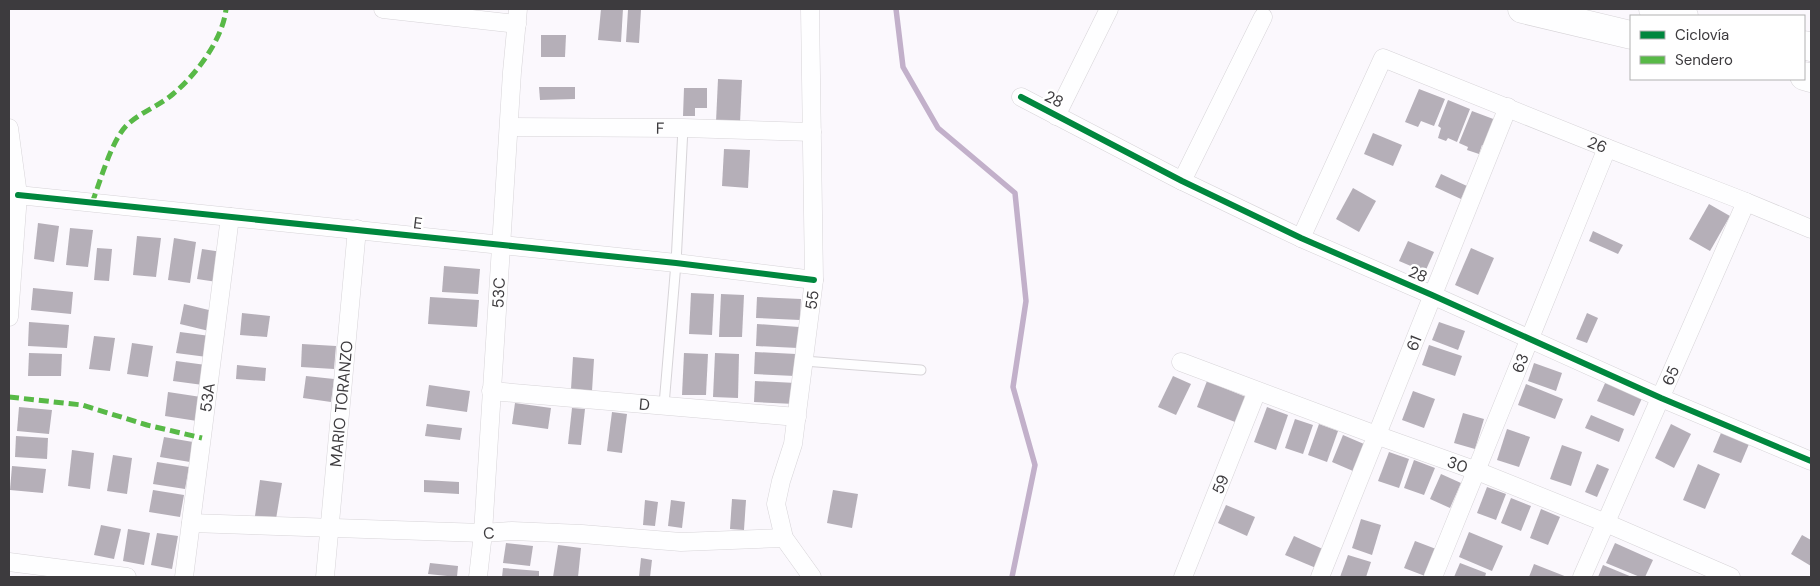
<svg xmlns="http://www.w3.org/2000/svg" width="1820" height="586" font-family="'DM Sans',sans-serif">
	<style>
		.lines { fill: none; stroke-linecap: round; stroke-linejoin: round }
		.stream { stroke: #c2b0ca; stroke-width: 5.5 }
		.building { fill: #b5afb8 }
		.service-casing { stroke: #d7d4d8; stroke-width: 11 }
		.minor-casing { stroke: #d7d4d8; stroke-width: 19 }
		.trunk-casing { stroke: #d7d4d8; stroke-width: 29 }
		.service { stroke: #fefeff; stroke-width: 9 }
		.minor { stroke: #fefeff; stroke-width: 18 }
		.trunk { stroke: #fefeff; stroke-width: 28 }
		.quiet { stroke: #58b947; stroke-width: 5; stroke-dasharray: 10 5; stroke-linecap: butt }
		.cycleway-casing { stroke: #fff; stroke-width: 9 }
		.cycleway { stroke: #00873e; stroke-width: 6 }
		.labels { text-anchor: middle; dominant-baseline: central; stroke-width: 5; stroke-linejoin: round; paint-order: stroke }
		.street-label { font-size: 16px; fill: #3d3b3e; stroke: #fff }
	</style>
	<rect width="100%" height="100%" fill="#fbf8fd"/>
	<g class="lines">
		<path class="stream" d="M896,9L903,67L938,128L1015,193L1026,301L1013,387L1035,465L1012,577"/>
	</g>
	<g class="building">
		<path d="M601,9H623L621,42L598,40Z"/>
		<path d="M628,10H641L639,43L626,42Z"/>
		<path d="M541,35H566L565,57H541Z"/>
		<path d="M718,79L742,80L740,123L716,122Z"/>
		<path d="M539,87H575V99L540,100Z"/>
		<path d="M684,88H707V108H695V116H683Z"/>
		<path d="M1419,89L1445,99L1434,126L1421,121L1418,127L1405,122Z"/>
		<path d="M1448,100L1470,109L1457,142L1448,138L1446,141L1438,138L1441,128L1438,126Z"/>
		<path d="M1472,111L1496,120L1486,146L1482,145L1479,154L1467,150L1468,147L1459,143Z"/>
		<path d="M1373,133L1402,145L1393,166L1364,154Z"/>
		<path d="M724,149L750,150L748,188L722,186Z"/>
		<path d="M1441,174L1467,186L1461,199L1435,187Z"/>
		<path d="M1353,188L1376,201L1359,232L1336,219Z"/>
		<path d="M1709,204L1730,216L1710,251L1689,239Z"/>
		<path d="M38,223L59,226L54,262L34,259Z"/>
		<path d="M70,228L93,230L88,267L66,265Z"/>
		<path d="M1593,231L1623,245L1618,254L1589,241Z"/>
		<path d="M137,236L161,238L156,277L133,275Z"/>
		<path d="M174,238L196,242L190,283L168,280Z"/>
		<path d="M1408,241L1434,252L1425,272L1399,261Z"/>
		<path d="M97,248L112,249L109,281L94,280Z"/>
		<path d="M1471,248L1494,258L1478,295L1455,285Z"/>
		<path d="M202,249L222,252L217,282L197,279Z"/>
		<path d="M444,266L480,269L478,294L442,292Z"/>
		<path d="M33,288L73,292L71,314L31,310Z"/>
		<path d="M691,293L714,294L712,335L689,334Z"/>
		<path d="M721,294L744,295L742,337H719Z"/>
		<path d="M430,297L479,300L477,327L428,324Z"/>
		<path d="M757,297L801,299L800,320L756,318Z"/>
		<path d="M184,304L213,311L209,331L180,324Z"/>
		<path d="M242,313L270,316L267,337L240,335Z"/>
		<path d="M1587,313L1598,318L1587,343L1576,339Z"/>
		<path d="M29,322L69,325L67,348L28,346Z"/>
		<path d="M1439,322L1465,331L1458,350L1432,340Z"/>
		<path d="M757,324L799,327L798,348L756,346Z"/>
		<path d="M180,332L210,336L207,357L176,353Z"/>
		<path d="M94,336L115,338L110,371L89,369Z"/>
		<path d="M132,343L153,346L148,377L127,374Z"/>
		<path d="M302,344L336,346L334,369L301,367Z"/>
		<path d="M1429,345L1462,356L1455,376L1422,365Z"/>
		<path d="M755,352L796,354L795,376L754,374Z"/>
		<path d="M29,353L62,354L61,376H28Z"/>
		<path d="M684,353L708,354L706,395H682Z"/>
		<path d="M715,353L739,354L738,398L713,397Z"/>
		<path d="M573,357L594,359L592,391L571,389Z"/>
		<path d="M176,361L206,365L203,385L173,381Z"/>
		<path d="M1534,363L1562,373L1556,391L1528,381Z"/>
		<path d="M237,365L266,368L265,381L236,379Z"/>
		<path d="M306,376L334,379L331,402L303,398Z"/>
		<path d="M1173,376L1191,384L1176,415L1158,407Z"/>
		<path d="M755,381L796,383L795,404L754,402Z"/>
		<path d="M1207,381L1246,397L1235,422L1197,407Z"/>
		<path d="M1606,381L1643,396L1634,416L1597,401Z"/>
		<path d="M1526,384L1563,399L1555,419L1518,405Z"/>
		<path d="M429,385L470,391L467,412L426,406Z"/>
		<path d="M1413,391L1435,399L1424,428L1402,420Z"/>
		<path d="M168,392L201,397L197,421L165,416Z"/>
		<path d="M515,403L551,408L548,429L512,424Z"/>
		<path d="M19,407L52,410L49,434L17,431Z"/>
		<path d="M1267,407L1288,415L1276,450L1254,442Z"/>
		<path d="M572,408L585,409L581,445L568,444Z"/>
		<path d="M612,412L627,414L622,453L607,451Z"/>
		<path d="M1463,413L1484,419L1475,449L1454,443Z"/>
		<path d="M1591,415L1624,429L1619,442L1585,428Z"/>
		<path d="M1295,419L1313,425L1303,454L1285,448Z"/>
		<path d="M427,424L462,428L460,440L425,436Z"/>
		<path d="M1319,424L1338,431L1327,462L1308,455Z"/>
		<path d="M1671,424L1691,434L1674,468L1655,458Z"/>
		<path d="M1507,429L1530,437L1519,467L1497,460Z"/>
		<path d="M1721,433L1749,444L1741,463L1713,452Z"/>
		<path d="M1343,435L1364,444L1353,471L1332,462Z"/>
		<path d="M16,436L48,438L47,459L15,457Z"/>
		<path d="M164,437L193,442L190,462L160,457Z"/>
		<path d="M1562,445L1582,452L1571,486L1550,479Z"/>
		<path d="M72,450L94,453L90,489L68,486Z"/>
		<path d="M1389,452L1409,459L1399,488L1378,481Z"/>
		<path d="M113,455L132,458L127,494L107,491Z"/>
		<path d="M1414,460L1435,468L1424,495L1404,488Z"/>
		<path d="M157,462L189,467L185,489L153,484Z"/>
		<path d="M1597,464L1609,469L1597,497L1585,492Z"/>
		<path d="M1698,464L1720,474L1705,509L1683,500Z"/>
		<path d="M12,466L46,469L43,493L10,490Z"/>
		<path d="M1441,474L1461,483L1450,508L1430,499Z"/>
		<path d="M260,480L282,483L276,519L255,516Z"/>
		<path d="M424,480L459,482V494L424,492Z"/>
		<path d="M1487,487L1506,494L1496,520L1477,513Z"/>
		<path d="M153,490L184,495L180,517L149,512Z"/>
		<path d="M833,490L858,494L852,528L827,523Z"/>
		<path d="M1511,498L1531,506L1521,531L1501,523Z"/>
		<path d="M732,499L746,500L744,530L730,529Z"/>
		<path d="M645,500L658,502L655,526L643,525Z"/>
		<path d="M671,500L685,502L682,528L668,526Z"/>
		<path d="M1226,505L1255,517L1247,536L1218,523Z"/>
		<path d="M1541,509L1560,517L1548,545L1530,538Z"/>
		<path d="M1361,519L1381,525L1372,555L1352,548Z"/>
		<path d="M101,525L121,529L114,559L94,555Z"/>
		<path d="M128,529L150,533L144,565L123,561Z"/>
		<path d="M1469,532L1503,546L1492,571L1459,557Z"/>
		<path d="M157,533L178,536L172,569L151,565Z"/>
		<path d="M1802,535L1811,540V566L1791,554Z"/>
		<path d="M1294,536L1325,550L1316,568L1285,555Z"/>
		<path d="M1415,541L1436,549L1425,576L1404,568Z"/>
		<path d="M506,543L533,546L530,566L503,563Z"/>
		<path d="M1615,543L1653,560L1645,577H1640L1606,563Z"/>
		<path d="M558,545L581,548L578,577H553Z"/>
		<path d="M1348,555L1371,562L1366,577H1340Z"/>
		<path d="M641,558L652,560L650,577H639Z"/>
		<path d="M430,563L458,566L457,577L428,574Z"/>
		<path d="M1460,563L1486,573L1485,577H1454Z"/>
		<path d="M1534,564L1567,577H1529Z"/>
		<path d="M1603,565L1632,577H1598Z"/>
		<path d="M503,568L539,571V577H502Z"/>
	</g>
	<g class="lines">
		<defs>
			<g id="service">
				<path d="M804,361L921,370"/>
				<path d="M664,405L676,263L683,128"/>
			</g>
			<g id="minor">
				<path d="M383,9L517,24"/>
				<path d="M810,9L814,280L793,444L781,481L776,504L784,538L812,577"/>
				<path d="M1021,97L1182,181L1301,238L1432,295L1661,398L1811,461"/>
				<path d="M1056,116L1109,9"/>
				<path id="s1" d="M509,127L683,128L812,132"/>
				<path d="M9,128L18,195L9,317"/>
				<path d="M1182,181L1263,17"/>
				<path d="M18,195L676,263L814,280"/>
				<path id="s2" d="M1301,238L1383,58L1607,148L1746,202L1811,229"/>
				<path id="s3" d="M1181,362L1376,435L1477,471L1606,523L1731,577"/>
				<path id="s4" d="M491,391L797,417"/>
				<path id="s5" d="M191,523L483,533L512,531L582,534L681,542L784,538"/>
				<path d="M9,562L127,577"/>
				<path id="s6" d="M184,577L230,217"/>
				<path id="s7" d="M325,577L357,229"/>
				<path id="s8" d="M478,577L483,533L512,72L518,9"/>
				<path id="s9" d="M1183,577L1257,391"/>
				<path id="s10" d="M1320,577L1508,107"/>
				<path id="s11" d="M1433,577L1607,148"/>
				<path id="s12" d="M1582,577L1746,202"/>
			</g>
			<g id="trunk">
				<path d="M1522,9L1631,35"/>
				<path d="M1653,9L1684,16"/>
				<path d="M1804,45L1811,47"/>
				<path d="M1804,76L1811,78"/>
			</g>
		</defs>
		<use href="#service" class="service-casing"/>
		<use href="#minor" class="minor-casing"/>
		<use href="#trunk" class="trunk-casing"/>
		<use href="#service" class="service"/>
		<use href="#minor" class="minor"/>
		<use href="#trunk" class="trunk"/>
		<g class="quiet">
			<path d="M92,203C100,182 111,142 126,126C139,113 159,106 173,94C196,75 223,39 226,9"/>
			<path d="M9,397L82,405L147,425L202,438"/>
		</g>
		<defs>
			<g id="cycleway">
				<path d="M1021,97L1182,181L1301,238L1432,295L1661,398L1811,461"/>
				<path d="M18,195L676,263L814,280"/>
			</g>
		</defs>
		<use href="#cycleway" class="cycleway-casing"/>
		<use href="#cycleway" class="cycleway"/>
	</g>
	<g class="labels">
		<g class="street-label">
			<text transform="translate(1054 99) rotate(27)">28</text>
			<text stroke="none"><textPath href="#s1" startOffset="151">F</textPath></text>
			<text stroke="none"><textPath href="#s2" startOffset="429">26</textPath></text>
			<text transform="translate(418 223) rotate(7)">E</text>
			<text transform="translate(1418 274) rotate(23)">28</text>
			<text stroke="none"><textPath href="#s8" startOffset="285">53C</textPath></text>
			<text transform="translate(812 300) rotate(-83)">55</text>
			<text stroke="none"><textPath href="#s10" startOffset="252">61</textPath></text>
			<text stroke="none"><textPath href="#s11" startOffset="231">63</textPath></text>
			<text stroke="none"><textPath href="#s12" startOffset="220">65</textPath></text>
			<text stroke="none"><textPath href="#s6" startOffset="181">53A</textPath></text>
			<text stroke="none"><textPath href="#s7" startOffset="174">MARIO TORANZO</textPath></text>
			<text stroke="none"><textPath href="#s4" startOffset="154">D</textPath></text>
			<text stroke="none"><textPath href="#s3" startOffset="295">30</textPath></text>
			<text stroke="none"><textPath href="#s9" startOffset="100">59</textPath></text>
			<text stroke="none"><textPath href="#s5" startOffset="298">C</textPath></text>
		</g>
	</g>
	<rect width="1820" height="586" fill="none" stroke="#3d3b3e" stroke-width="20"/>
	<rect x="1630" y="15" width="175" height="65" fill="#ffffff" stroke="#b1b1b2"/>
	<rect x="1640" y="31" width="25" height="8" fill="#00873e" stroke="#b1b1b2"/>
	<text x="1675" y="40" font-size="15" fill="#3d3b3e">Ciclovía</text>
	<rect x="1640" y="56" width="25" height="8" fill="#58b947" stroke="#b1b1b2"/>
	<text x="1675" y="65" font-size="15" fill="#3d3b3e">Sendero</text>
</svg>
